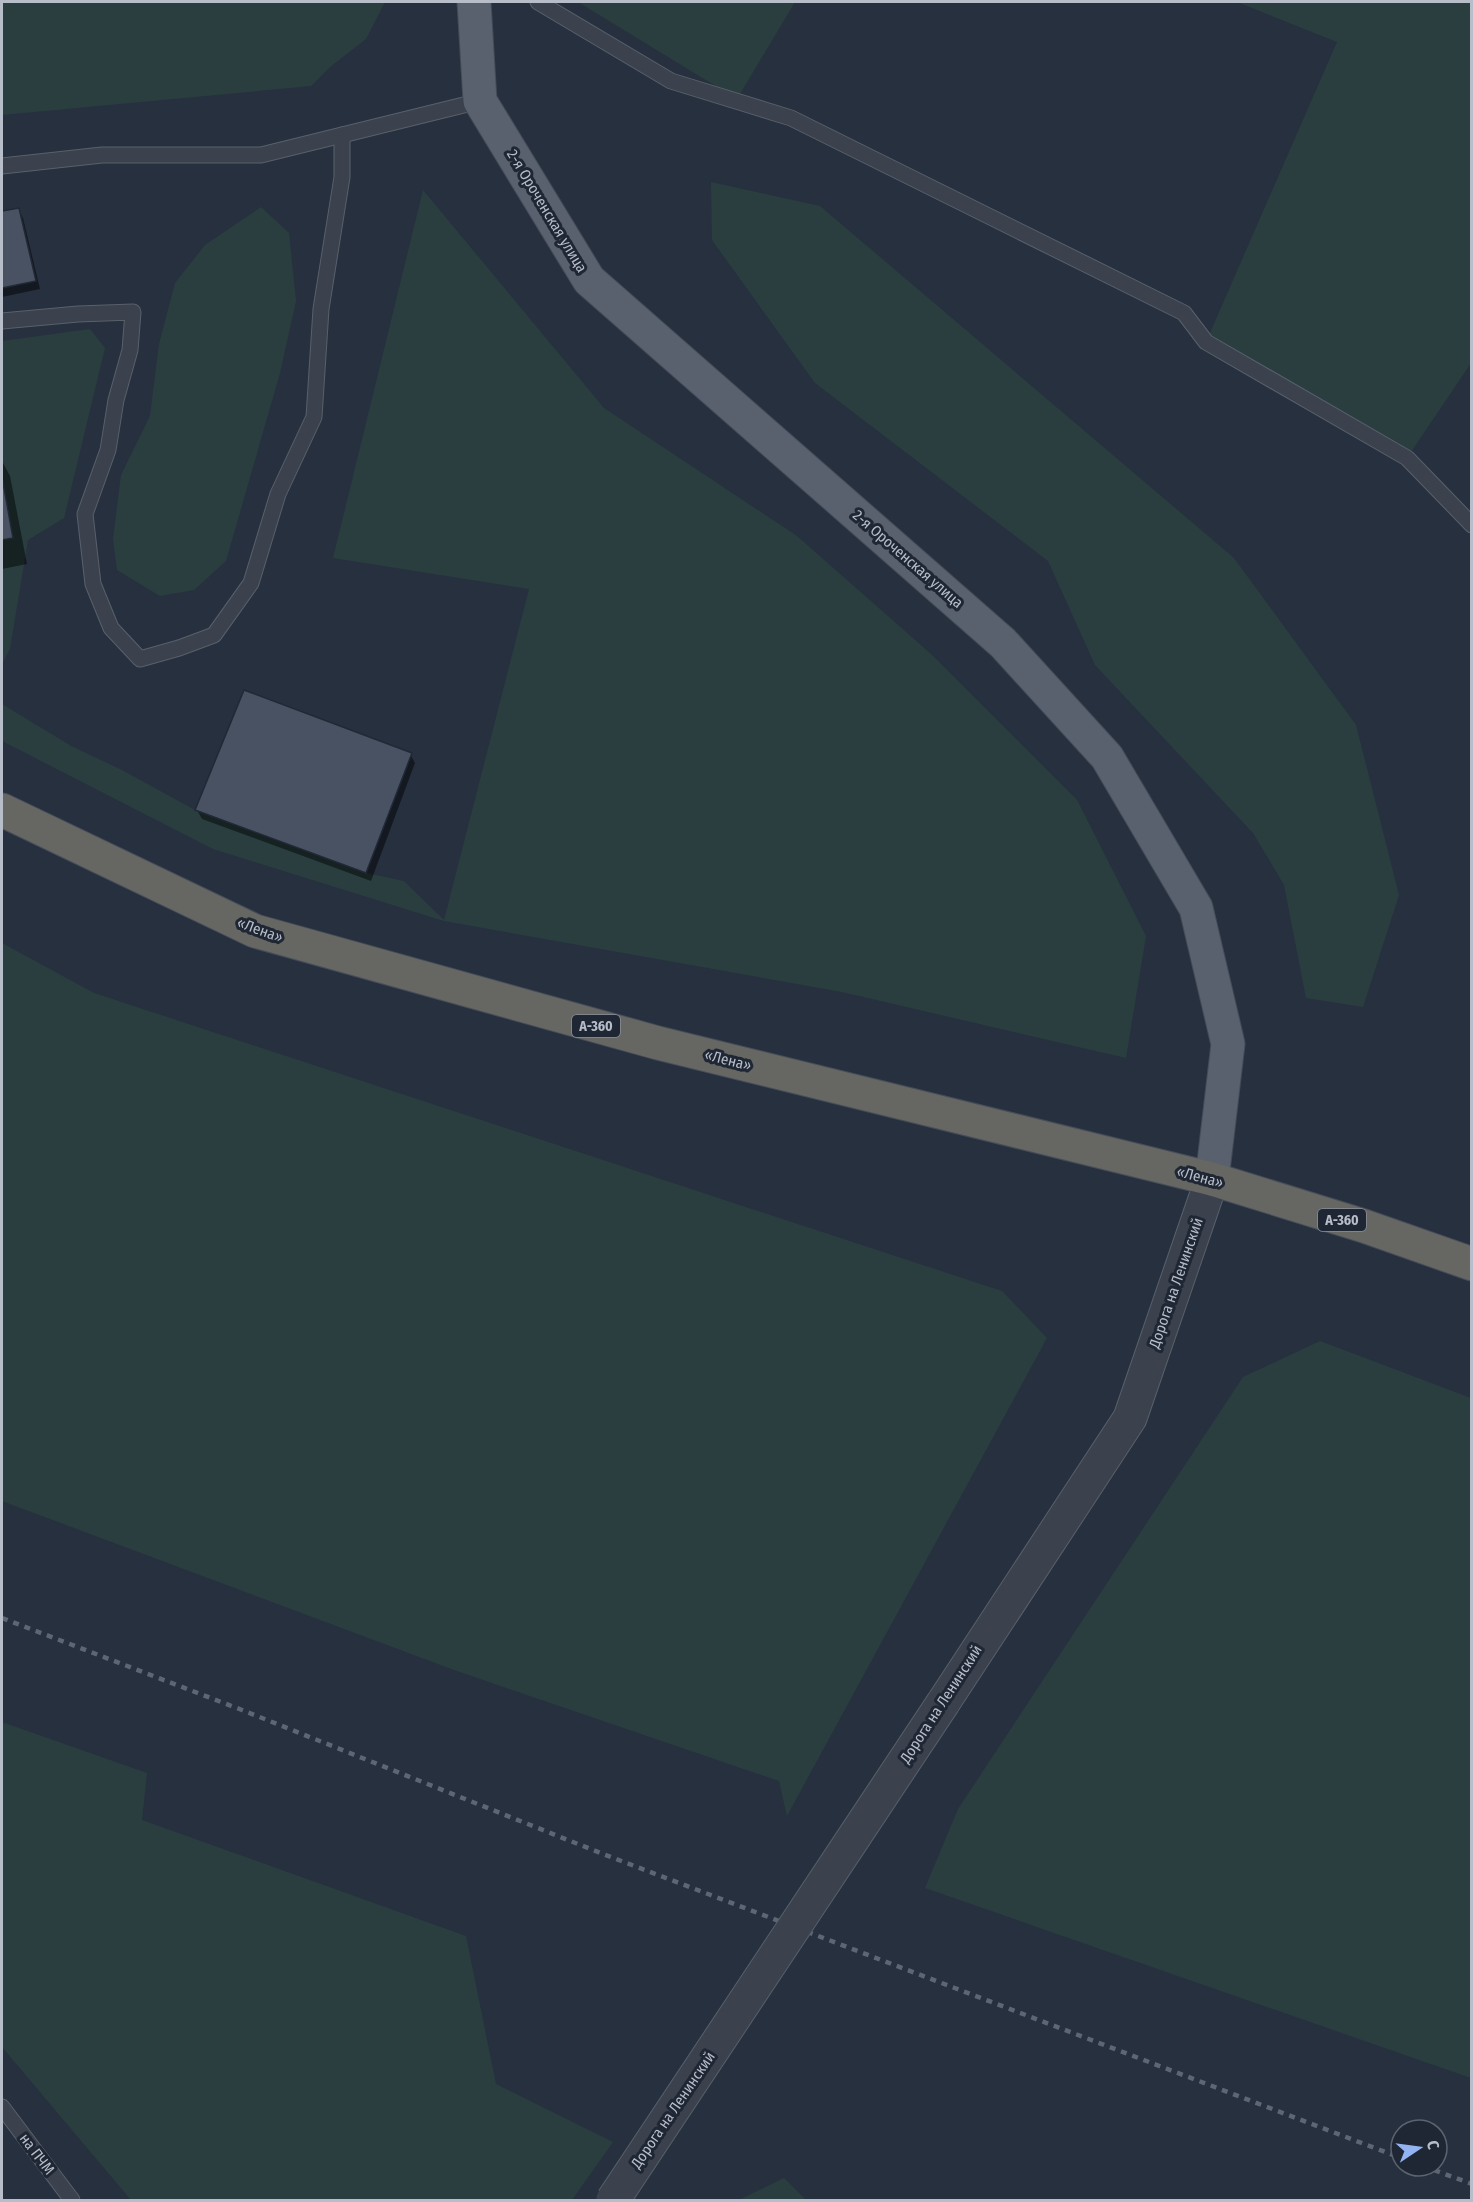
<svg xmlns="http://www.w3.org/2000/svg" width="1473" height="2202" font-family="'Fira Sans Condensed',sans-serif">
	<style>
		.green { fill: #2a3e40 }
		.shadow { fill: #0007 }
		.building { fill: #485262; stroke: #212936; stroke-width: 1.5 }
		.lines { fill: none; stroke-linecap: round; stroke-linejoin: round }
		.service-casing { stroke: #58606c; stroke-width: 17 }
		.tertiary-casing { stroke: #58606c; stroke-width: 35 }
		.primary-casing { stroke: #444b58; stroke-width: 35 }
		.trunk-casing { stroke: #454d59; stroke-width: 35 }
		.service { stroke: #3b424e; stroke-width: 15 }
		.tertiary { stroke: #3b424e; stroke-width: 33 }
		.primary { stroke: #59616e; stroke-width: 33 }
		.trunk { stroke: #666663; stroke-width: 33 }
		.rail { stroke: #5d6675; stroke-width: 4.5; stroke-dasharray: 6 6; stroke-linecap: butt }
		.tertiary-bridge-casing { stroke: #58606c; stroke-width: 35; stroke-linecap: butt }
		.tertiary-bridge { stroke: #3b424e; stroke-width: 33 }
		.labels { text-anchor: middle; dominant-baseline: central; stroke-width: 6; stroke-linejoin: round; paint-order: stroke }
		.shield { fill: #1f2734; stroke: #89909c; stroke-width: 1.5 }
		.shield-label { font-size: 14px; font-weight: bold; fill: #b7bdc9 }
		.street-label { font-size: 15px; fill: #b7bdc9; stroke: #1f2734 }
	</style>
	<rect width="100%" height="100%" fill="#27303e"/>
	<g class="green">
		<path d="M2,2H385L366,39L330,67L311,86L2,115Z"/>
		<path d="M578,2H795L737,99Z"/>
		<path d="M1237,2H1471V363L1407,458L1206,342L1337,42Z"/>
		<path d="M711,182L820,206L1234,558L1356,725L1399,895L1363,1007L1306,998L1284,885L1253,833L1095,665L1048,561L815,383L712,240Z"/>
		<path d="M423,190L604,408L797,536L931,654L1077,800L1146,936L1126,1058L842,992L444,921L213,849L2,741V704L71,746L120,769L195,810L366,873L404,881L444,920L529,589L333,558Z"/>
		<path d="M261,207L289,233L296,301L280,373L226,561L194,590L160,596L117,570L113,539L121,475L150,416L159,344L175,283L205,245Z"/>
		<path d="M90,329L105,348L64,518L28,540L10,649L2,664V341Z"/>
		<path d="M2,943L94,993L1002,1291L1047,1338L787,1816L779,1781L454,1670L2,1501Z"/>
		<path d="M1320,1341L1471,1398V2078L925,1888L958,1809L1243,1377Z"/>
		<path d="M2,1722L147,1773L142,1820L466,1936L496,2084L613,2142L572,2200H131L2,2047Z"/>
		<path d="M784,2178L806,2200H739Z"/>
	</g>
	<g class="shadow">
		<path d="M19,210L23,218L40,289L2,297V213Z"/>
		<path d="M2,461L10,476L27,564L2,569Z"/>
		<path d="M410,754L415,763L371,881L202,819L197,810Z"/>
	</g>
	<g class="building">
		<path d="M19,208L36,281L2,288V211Z"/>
		<path d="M2,477L13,538L2,540Z"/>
		<path d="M244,690L412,753L366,873L195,810Z"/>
	</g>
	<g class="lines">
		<defs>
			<g id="service">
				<path d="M538,2L671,81L791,118L1184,313L1206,342L1407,458L1472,525"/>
				<path d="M2,166L102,155H261L480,101"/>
				<path d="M2,321L78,314L133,312L130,350L116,400L108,450L85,514L93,584L111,628L140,659L179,648L214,635L251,583L278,494L314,417L321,309L342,177V135"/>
				<path d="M2,2107L72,2200"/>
			</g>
			<path id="tertiary" d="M943,1703L1130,1418L1212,1179"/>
			<path id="primary" d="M474,2L480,101L589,280L1003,643L1107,757L1196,908L1228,1044L1212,1179"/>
			<path id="trunk" d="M2,810L255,931L658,1043L1212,1179L1364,1226L1472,1264"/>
		</defs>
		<use href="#service" class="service-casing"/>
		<use href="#tertiary" class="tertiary-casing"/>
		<use href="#primary" class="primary-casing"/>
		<use href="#trunk" class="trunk-casing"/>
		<use href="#service" class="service"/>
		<use href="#tertiary" class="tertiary"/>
		<use href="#primary" class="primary"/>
		<use href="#trunk" class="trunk"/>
		<g class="rail">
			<path d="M2,1618L242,1710L603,1854L1401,2158"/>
			<path d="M1423,2166L1472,2184"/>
		</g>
		<defs>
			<path id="tertiary-bridge" d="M613,2200L943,1703"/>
		</defs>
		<use href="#tertiary-bridge" class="tertiary-bridge-casing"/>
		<use href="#tertiary-bridge" class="tertiary-bridge"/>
	</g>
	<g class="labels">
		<g class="shield">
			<rect x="572" y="1015" width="48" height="22" rx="4.5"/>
			<rect x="1318" y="1209" width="48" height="22" rx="4.5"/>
		</g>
		<g class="shield-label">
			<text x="596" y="1026">А-360</text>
			<text x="1342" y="1220">А-360</text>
		</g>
		<g class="street-label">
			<text transform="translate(547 211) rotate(59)">2-я Ороченская улица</text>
			<text transform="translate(908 559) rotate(41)">2-я Ороченская улица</text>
			<text transform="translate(260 930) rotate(20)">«Лена»</text>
			<text transform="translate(728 1060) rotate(14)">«Лена»</text>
			<text transform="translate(1200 1177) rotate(15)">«Лена»</text>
			<text transform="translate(1176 1283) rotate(-71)">Дорога на Ленинский</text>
			<text transform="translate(941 1704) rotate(-57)">Дорога на Ленинский</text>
			<text transform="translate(673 2110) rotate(-56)">Дорога на Ленинский</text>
			<text transform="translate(37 2154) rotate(53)">на ПЧМ</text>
		</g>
	</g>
	<rect width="1473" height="2202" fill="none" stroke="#b7bdc9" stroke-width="6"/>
	<g transform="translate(1419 2148) rotate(77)"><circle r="28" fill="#1f2734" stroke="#5c6370" stroke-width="1.5"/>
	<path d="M0-4.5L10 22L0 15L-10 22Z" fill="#93b4f2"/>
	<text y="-9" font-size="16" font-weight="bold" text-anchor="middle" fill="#b7bdc9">С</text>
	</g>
</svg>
